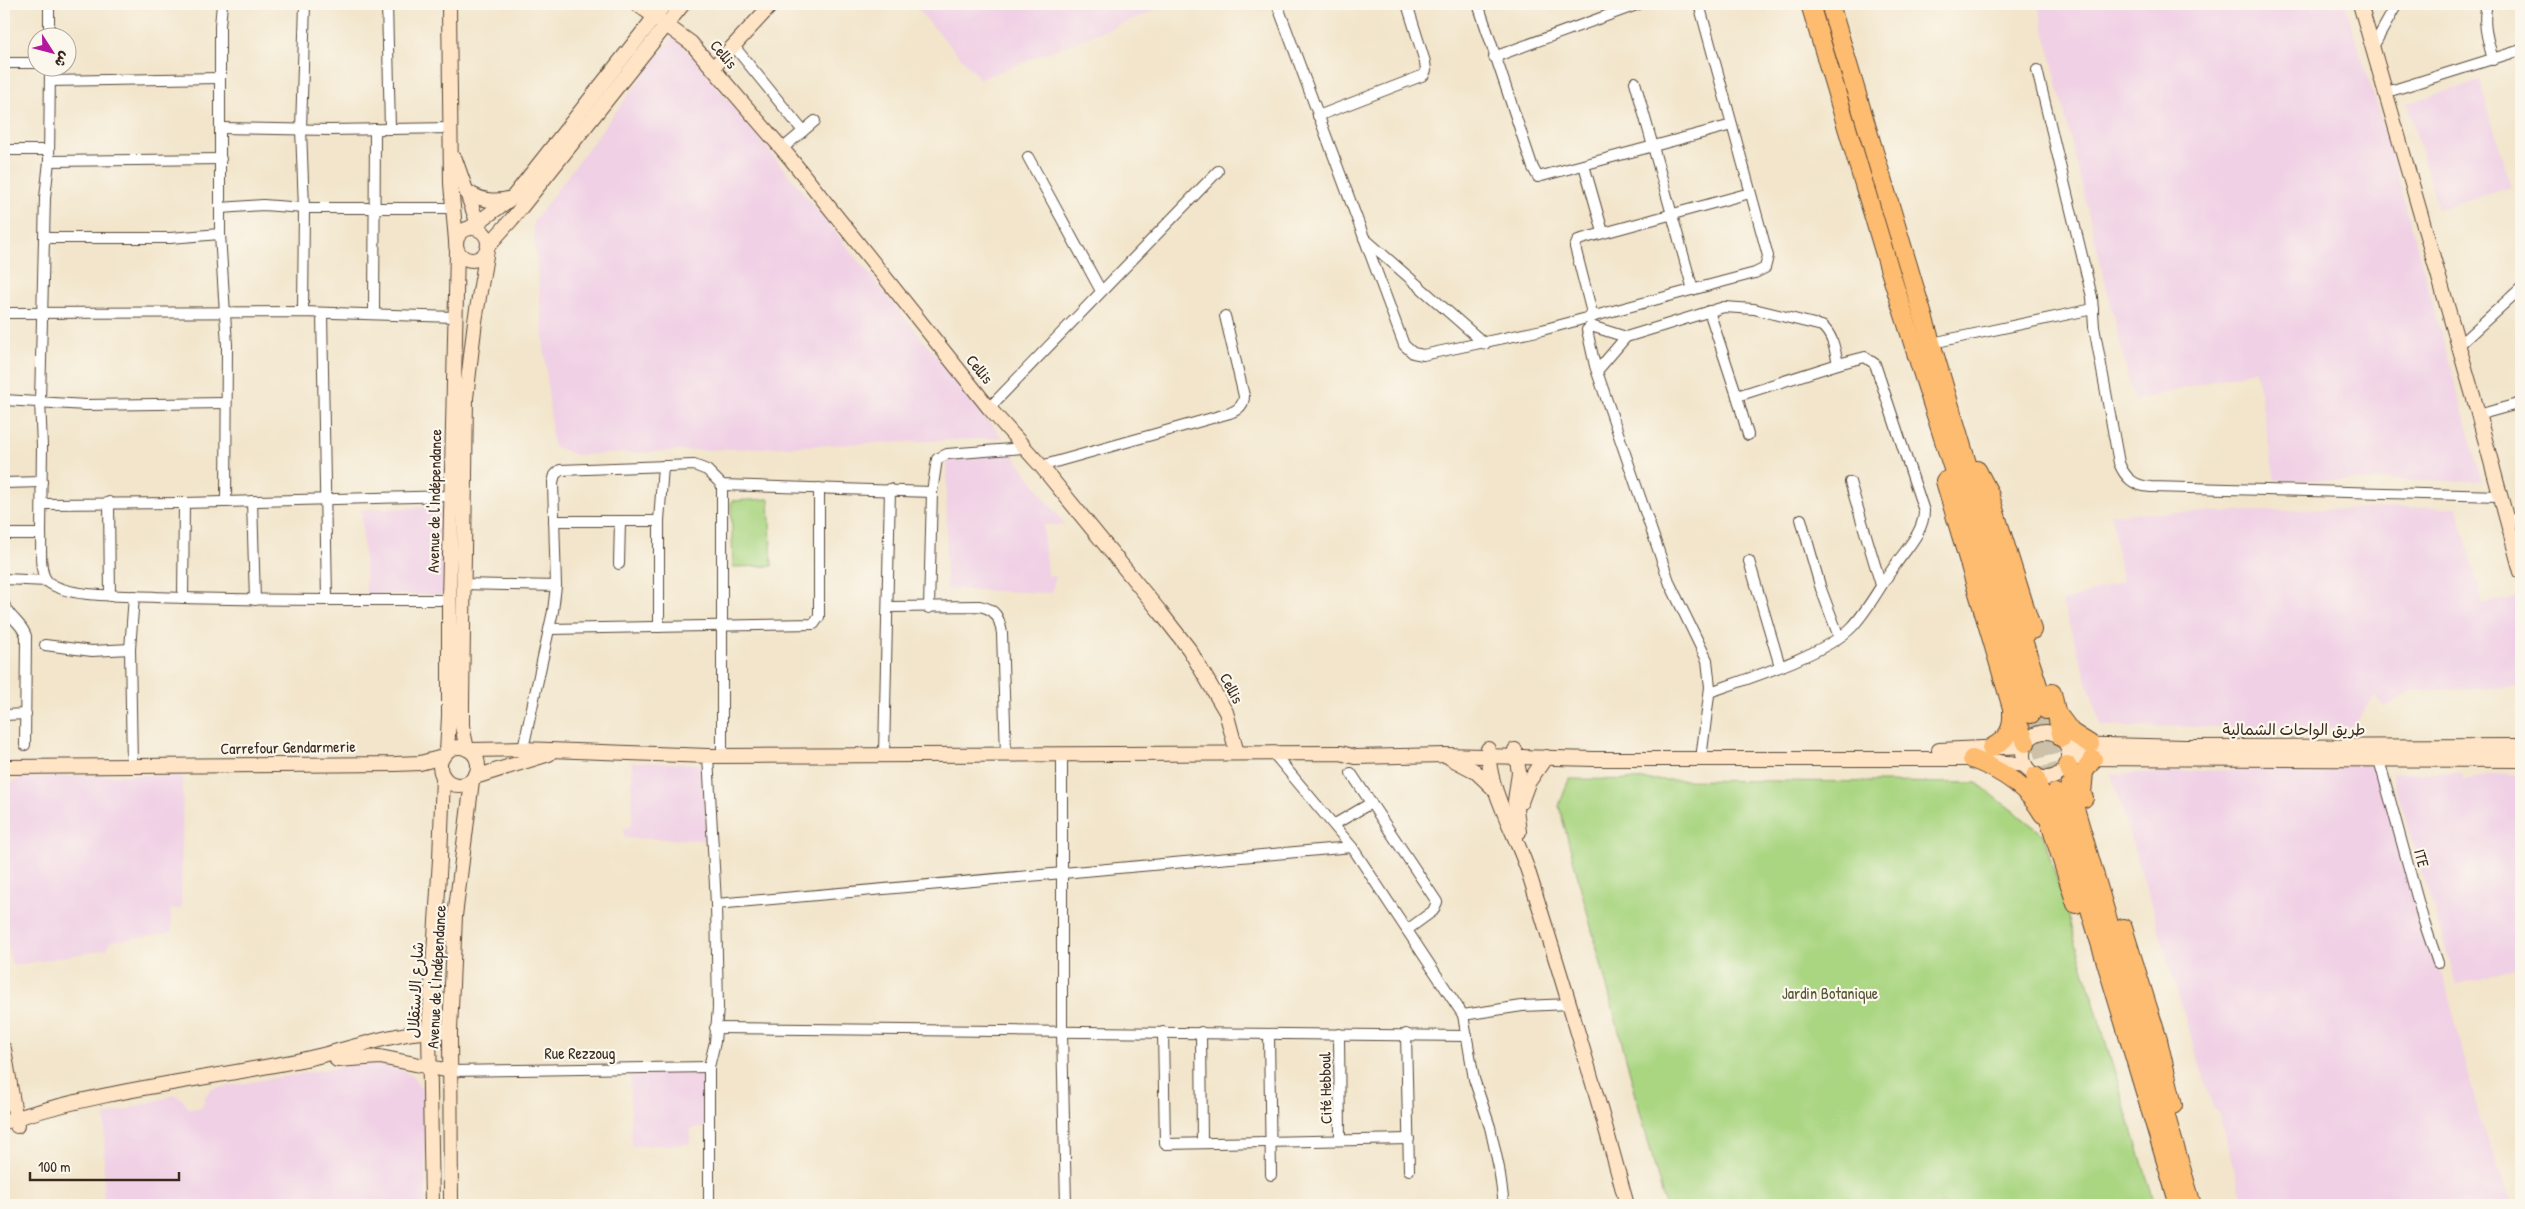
<svg xmlns="http://www.w3.org/2000/svg" width="2525" height="1209" font-family="'Patrick Hand','Playpen Sans Arabic',sans-serif">
	<style>
		.built { fill: #f0d0e5 }
		.green { fill: #aad682; stroke: #728050 }
		.lines { fill: none; stroke-linecap: round; stroke-linejoin: round }
		.highway-tunnel { stroke: #cdc0a8; stroke-width: 18; stroke-dasharray: 18 9; stroke-linecap: butt }
		.street-casing { stroke: #564638; stroke-width: 12 }
		.secondary-casing { stroke: #564638; stroke-width: 16 }
		.highway-casing { stroke: #564638; stroke-width: 20 }
		.street { stroke: #fff; stroke-width: 10 }
		.secondary { stroke: #ffe4c6; stroke-width: 14 }
		.highway { stroke: #febc70; stroke-width: 18 }
		.labels { text-anchor: middle; dominant-baseline: central; stroke-width: 4.5; stroke-linejoin: round; paint-order: stroke }
		.street-label { font-size: 16px; fill: #3b2a1e; stroke: #fbf7ec }
		.park-label { font-size: 16px; fill: #575537; stroke: #fbf7ec }
	</style>
	<rect width="100%" height="100%" fill="#fbf7ec"/>
	<filter id="ink" filterUnits="userSpaceOnUse"><feTurbulence type="fractalNoise" baseFrequency=".02" numOctaves="2"/><feDisplacementMap in="SourceGraphic" scale="10" xChannelSelector="R" yChannelSelector="G"/><feConvolveMatrix kernelMatrix="1 2 1 2 8 2 1 2 1" color-interpolation-filters="sRGB"/></filter>
	<filter id="wash" filterUnits="userSpaceOnUse"><feTurbulence type="fractalNoise" baseFrequency=".0096" numOctaves="4" result="noise"/><feDisplacementMap in="SourceGraphic" scale="20" xChannelSelector="R" yChannelSelector="G"/><feGaussianBlur stdDeviation="1.12" result="paint"/><feColorMatrix in="noise" values="0 0 0 0 0 0 0 0 0 0 0 0 0 0 0 0 0 1.4 0 .05"/><feComposite in="paint" operator="in"/></filter>
	<g filter="url(#wash)">
		<rect width="100%" height="100%" fill="#f2e5cb"/>
		<g class="built">
			<path d="M913,4H1172L980,79Z"/>
			<path d="M2038,4H2345L2387,138L2482,481L2275,480L2256,370L2134,401Z"/>
			<path d="M674,34L1003,438L576,455L553,446L533,222Z"/>
			<path d="M2480,81L2511,187L2438,209L2407,103Z"/>
			<path d="M1011,452L1065,525H1043L1047,575L1055,577L1052,593L946,589L947,457Z"/>
			<path d="M444,507L445,595L366,594L361,509Z"/>
			<path d="M2457,507L2483,604L2520,596V687L2410,691L2385,708L2374,696L2352,728L2101,726L2062,602L2122,581L2111,514Z"/>
			<path d="M632,762L705,764L706,840L625,838L623,829L632,825Z"/>
			<path d="M2376,765L2445,982L2480,1119L2512,1205H2244L2219,1115L2213,1108L2111,774Z"/>
			<path d="M2391,772L2462,773L2464,780L2491,774L2521,775V965L2457,985Z"/>
			<path d="M183,774L181,909H170L173,932L109,942L108,949L12,966L4,928V786L24,777Z"/>
			<path d="M382,1060L410,1074L426,1094V1205H103L105,1116L175,1095L183,1100L189,1109L202,1108L205,1097L211,1089Z"/>
			<path d="M630,1070L706,1071L704,1128H691L690,1144L631,1146Z"/>
		</g>
		<g class="green">
			<path d="M769,499L772,566L733,567L731,501Z"/>
			<path d="M1569,779L1977,783L2043,834L2155,1205H1665L1559,806Z"/>
		</g>
	</g>
	<g filter="url(#ink)">
		<g class="lines">
			<g class="highway-tunnel">
				<path d="M2046,710L2067,781"/>
				<path d="M2031,714L2055,793"/>
			</g>
			<defs>
				<g id="street">
					<path d="M49,4V38"/>
					<path d="M222,4L220,26V234L227,345L226,502"/>
					<path d="M387,4L390,129"/>
					<path d="M1277,4L1404,345L1413,353L1423,355L1542,330L1755,273L1765,268L1768,256L1699,4"/>
					<path d="M1478,4L1533,168L1538,177L1732,125"/>
					<path d="M2487,4C2482,24 2488,40 2493,60"/>
					<path d="M733,45L803,131"/>
					<path d="M2374,45L2397,4"/>
					<path d="M1494,57L1639,4"/>
					<path d="M4,63H38"/>
					<path d="M2037,70L2092,297L2094,327L2119,463C2125,478 2134,486 2151,487L2500,496"/>
					<path d="M50,81L219,78"/>
					<path d="M1635,82L1693,290"/>
					<path d="M2387,92L2521,50"/>
					<path d="M1318,116L1424,75L1426,70L1425,62L1407,4"/>
					<path d="M220,128L330,130L452,128"/>
					<path d="M782,149L815,121"/>
					<path d="M4,150H49"/>
					<path d="M1028,157L1101,291"/>
					<path d="M49,161L221,159"/>
					<path d="M1584,165L1603,232"/>
					<path d="M221,208L263,205L304,208H453"/>
					<path d="M46,238H170L220,234"/>
					<path d="M1364,238L1485,344"/>
					<path d="M1709,311L1737,396L1838,364"/>
					<path d="M303,312L304,208L301,129L305,4"/>
					<path d="M4,313L303,312L454,317"/>
					<path d="M322,313L327,599"/>
					<path d="M374,314L375,129"/>
					<path d="M1593,317L1575,247L1578,240L1750,193"/>
					<path d="M1626,337L1724,307L1754,309L1822,326C1833,335 1835,350 1838,364L1865,357L1875,364L1924,511C1924,531 1907,548 1896,564C1881,584 1869,609 1852,627C1826,654 1747,679 1710,692"/>
					<path d="M1932,343L2093,309"/>
					<path d="M2458,346L2521,288"/>
					<path d="M1597,371L1626,337L1591,326L1587,330L1595,366L1670,584L1707,660L1710,687L1702,751"/>
					<path d="M1737,396L1748,435"/>
					<path d="M4,400L86,405L225,403"/>
					<path d="M989,408L1218,171"/>
					<path d="M2478,415L2521,403"/>
					<path d="M1041,466L1230,413C1238,410 1244,405 1244,396L1225,316"/>
					<path d="M1850,482L1881,585"/>
					<path d="M4,483L42,482"/>
					<path d="M722,485V755"/>
					<path d="M252,501L255,600"/>
					<path d="M109,502L110,596"/>
					<path d="M43,504L184,503L453,496"/>
					<path d="M1801,519L1821,589L1839,637"/>
					<path d="M554,521H659"/>
					<path d="M2507,522L2521,517"/>
					<path d="M4,534H41C42,546 38,573 48,582C70,599 129,595 156,597C254,601 351,600 449,600"/>
					<path d="M41,534L42,446L40,401L45,198L49,161L50,68"/>
					<path d="M1749,561L1780,666"/>
					<path d="M619,564L620,521"/>
					<path d="M4,579L47,581"/>
					<path d="M462,584L556,586"/>
					<path d="M183,598L184,503"/>
					<path d="M4,604C8,617 22,623 26,636L25,745"/>
					<path d="M889,607L979,606C996,609 999,617 1002,633L1006,754"/>
					<path d="M929,608L932,492L937,459L947,454L1024,448"/>
					<path d="M659,627V521L663,466"/>
					<path d="M551,629L814,624L819,617V488"/>
					<path d="M45,645L92,651L130,649"/>
					<path d="M4,715L26,714"/>
					<path d="M523,749L553,611L556,586L553,482L555,475L560,470L694,465L707,470L722,485L932,492"/>
					<path d="M884,754L890,489"/>
					<path d="M1062,754V1032L1066,1205"/>
					<path d="M1274,754L1352,847L1463,1015L1474,1079L1490,1127L1499,1168L1504,1205"/>
					<path d="M708,756L716,904L718,1008L715,1042L709,1067V1205"/>
					<path d="M2379,760L2423,919L2438,963"/>
					<path d="M132,765L130,649L134,596"/>
					<path d="M1351,773L1437,902L1433,911L1407,930"/>
					<path d="M1335,824L1371,803"/>
					<path d="M716,904L1352,847"/>
					<path d="M1463,1015L1522,1006L1571,1004"/>
					<path d="M715,1028L1467,1036"/>
					<path d="M1163,1032L1165,1144L1409,1139"/>
					<path d="M1201,1032L1202,1143"/>
					<path d="M1339,1034L1340,1140"/>
					<path d="M1406,1034L1409,1170"/>
					<path d="M1269,1035L1271,1175"/>
					<path d="M450,1071L709,1067"/>
				</g>
				<g id="secondary">
					<path d="M449,4L451,184L456,241"/>
					<path d="M637,4L691,43L790,158L989,408L1041,466L1161,613L1189,649L1226,712L1237,753"/>
					<path d="M2360,4L2474,399L2521,572"/>
					<path d="M713,68L772,4"/>
					<path d="M455,159L480,230"/>
					<path d="M466,191C481,201 495,203 512,198"/>
					<circle cx="472" cy="244" r="16"/>
					<path d="M470,228L513,197L665,4"/>
					<path d="M488,246L512,219L683,4"/>
					<circle cx="2046" cy="755" r="23"/>
					<path d="M2066,744L2185,747L2521,746"/>
					<circle cx="459" cy="766" r="19"/>
					<path d="M467,749L462,726V705L466,398L475,321L487,250"/>
					<path d="M1488,749C1489,793 1516,833 1529,874C1564,984 1597,1094 1627,1205"/>
					<path d="M469,750L523,749L708,756L1341,753L1355,757L1445,755L1594,759H1972L2025,765"/>
					<path d="M1515,750L1519,772L1515,801L1519,832"/>
					<path d="M1939,750L2025,746"/>
					<path d="M447,752L449,716V600L457,251"/>
					<path d="M1450,758L1475,771L1495,790"/>
					<path d="M2069,758L2521,760"/>
					<path d="M4,767L395,764L420,763L443,757"/>
					<path d="M475,777L549,754"/>
					<path d="M1521,802L1528,783L1546,757"/>
					<path d="M4,1049L17,1126"/>
					<path d="M337,1060L380,1057L450,1071"/>
					<path d="M4,1122C100,1090 202,1080 301,1060C350,1050 399,1029 450,1031"/>
					<path d="M432,1205L429,1031L440,859L443,776"/>
					<path d="M451,1205L450,1031L455,916L472,781"/>
				</g>
				<g id="highway">
					<path d="M1810,4L1890,271L2031,714"/>
					<path d="M1830,4L1989,537L2046,710"/>
					<path d="M1977,470L1989,493L2032,630"/>
					<path d="M1945,481L2012,708L2026,743"/>
					<path d="M2052,693L2062,738"/>
					<path d="M2059,716L2071,732L2090,744"/>
					<path d="M1991,748C2008,739 2013,730 2012,711"/>
					<path d="M1972,759C2001,770 2027,786 2043,814"/>
					<path d="M2067,765L2084,798"/>
					<path d="M2035,776L2076,904"/>
					<path d="M2069,788L2192,1205"/>
					<path d="M2055,793L2179,1205"/>
					<path d="M2082,794L2084,772L2093,759"/>
					<path d="M2123,928L2158,1040L2173,1105"/>
				</g>
			</defs>
			<use href="#street" class="street-casing"/>
			<use href="#secondary" class="secondary-casing"/>
			<use href="#highway" class="highway-casing"/>
			<use href="#street" class="street"/>
			<use href="#secondary" class="secondary"/>
			<use href="#highway" class="highway"/>
		</g>
	</g>
	<g class="labels">
		<g class="street-label">
			<text transform="translate(724 54) rotate(50)">Cellis</text>
			<text transform="translate(980 369) rotate(51)">Cellis</text>
			<text transform="translate(434 501) rotate(-89)">Avenue de l'Indépendance</text>
			<text transform="translate(1232 688) rotate(62)">Cellis</text>
			<text x="2294" y="729">طريق الواحات الشمالية</text>
			<text transform="translate(288 747) rotate(-1)">Carrefour Gendarmerie</text>
			<text transform="translate(2422 858) rotate(75)">ITE</text>
			<text transform="translate(436 977) rotate(-87)">Avenue de l'Indépendance</text>
			<text transform="translate(415 990) rotate(-87)">شارع الاستقلال</text>
			<text x="580" y="1053">Rue Rezzoug</text>
			<text transform="translate(1325 1088) rotate(-91)">Cité Hebboul</text>
		</g>
		<g class="park-label">
			<text x="1830" y="993">Jardin Botanique</text>
		</g>
	</g>
	<rect width="2525" height="1209" fill="none" stroke="#fbf7ec" stroke-width="20"/>
	<g transform="translate(52 52) rotate(126)"><circle r="24" fill="#fbf7ec" stroke="#aea59a"/>
	<path d="M0-4L9 19L0 12L-9 19Z" fill="#b5179e"/>
	<text y="-8" font-size="14" font-weight="bold" text-anchor="middle" fill="#3b2a1e">ش</text>
	</g>
	<path d="M30 1172v8h149v-8" fill="none" stroke="#3b2a1e" stroke-width="2.5"/>
	<text x="38" y="1172" font-size="15" fill="#3b2a1e" stroke="#fbf7ec" stroke-width="4" paint-order="stroke">100 m</text>
</svg>
